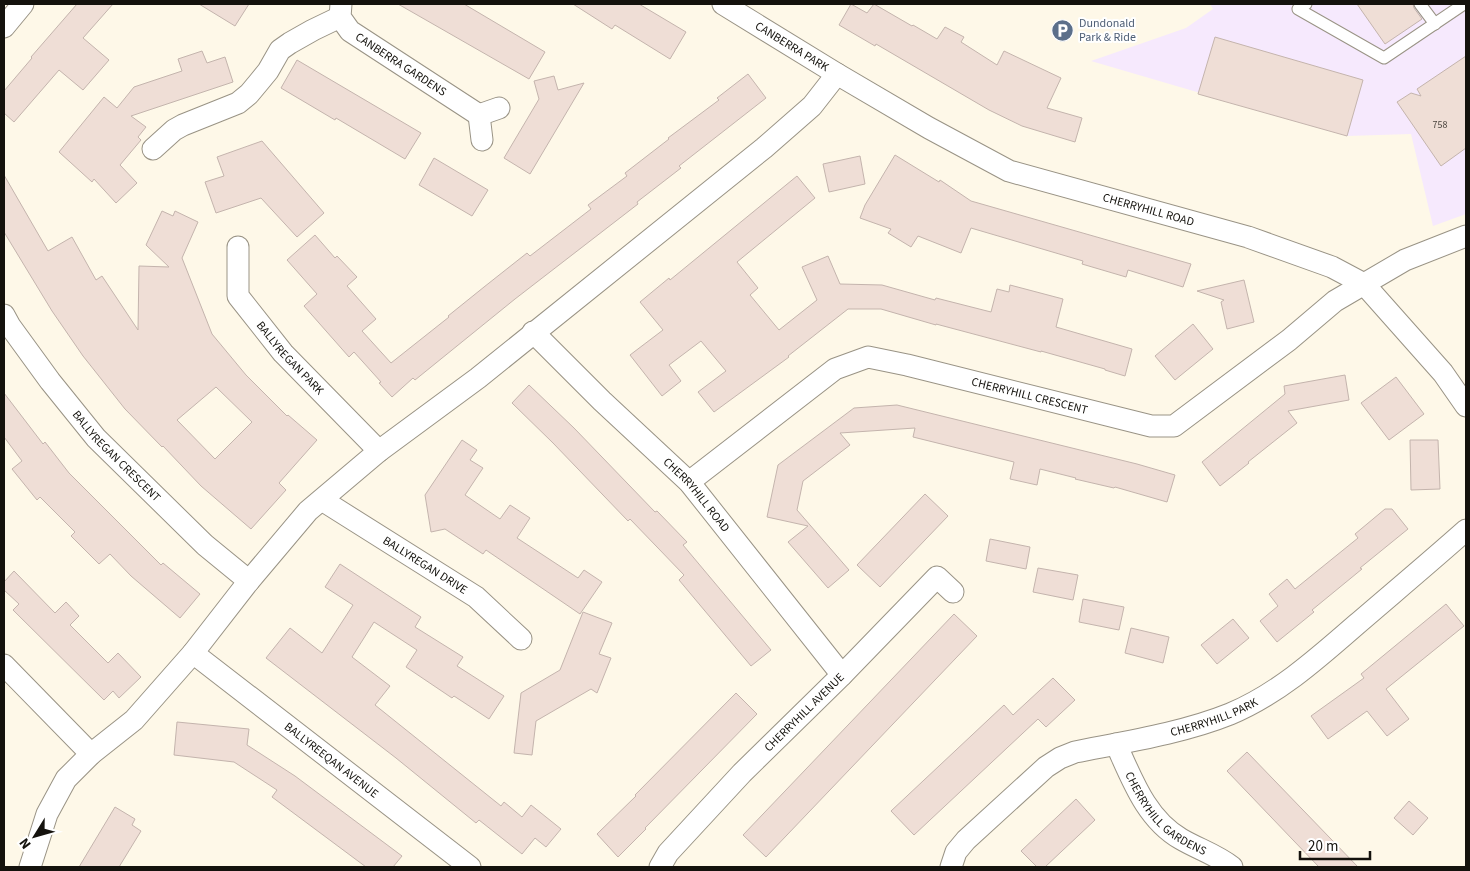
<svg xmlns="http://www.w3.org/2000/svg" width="1470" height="871" font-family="'Source Sans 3',sans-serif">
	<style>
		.commercial { fill: #f6e9fd }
		.building { fill: #efded6; stroke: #c4b4ad; fill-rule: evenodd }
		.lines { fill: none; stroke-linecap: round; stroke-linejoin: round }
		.lane-casing { stroke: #999385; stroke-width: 13 }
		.street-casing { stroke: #999385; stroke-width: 23 }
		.lane { stroke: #fff; stroke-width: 11 }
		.street { stroke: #fff; stroke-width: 21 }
		.labels { text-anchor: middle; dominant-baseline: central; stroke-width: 4; stroke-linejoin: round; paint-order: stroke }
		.number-label { font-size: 10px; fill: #4b453f }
		.service-label { font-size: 12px; fill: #4e5e75; stroke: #fff; text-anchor: start }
		.street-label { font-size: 12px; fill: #14120d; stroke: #fff }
	</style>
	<rect width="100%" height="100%" fill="#fef8e8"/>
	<path class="commercial" d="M1210,4H1466V214L1433,226L1411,134L1347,136L1091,61L1186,28L1213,9Z"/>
	<g class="building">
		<path d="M77,4H113L83,38L109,60L83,90L59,70L14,122L4,113V91L32,58L31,57Z"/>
		<path d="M199,4H249L235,26Z"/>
		<path d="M398,4H464L545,52L529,79Z"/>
		<path d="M573,4H639L686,32L670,59L615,25L612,29Z"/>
		<path d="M851,4L867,13L874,4L912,26L913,25L937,39L945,27L964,37L961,42L997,65L1004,51L1061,78L1047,108L1082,118L1075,142L1022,126L989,110L876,44L875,46L839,25Z"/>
		<path d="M1357,4H1413L1414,8L1422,19L1385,44Z"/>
		<path d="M1215,37L1363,80L1347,136L1198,94Z"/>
		<path d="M202,51L207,63L225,57L233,82L131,116L146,127L138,137L141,140L120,165L137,183L116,203L94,179L92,182L59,152L104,97L117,108L134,87L182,71L178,59Z"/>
		<path d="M1466,56V148L1441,166L1397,102L1411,93L1421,96L1417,89Z"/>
		<path d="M297,60L421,133L405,159L336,118L335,120L281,88Z"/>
		<path d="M748,74L766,98L679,166L681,168L637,202L638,204L515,299L415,380L413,378L392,397L379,383L381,382L354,352L349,357L304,306L317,294L287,260L315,235L335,258L337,256L357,277L347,286L376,319L362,331L391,363L449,317L448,316L484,287L527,253L530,256L591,209L588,205L627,176L625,173L669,139L668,138L719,100L717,98Z"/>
		<path d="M554,76L558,90L584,83L530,174L504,158L539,99L534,81Z"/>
		<path d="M262,141L324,213L297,237L261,198L216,213L205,182L224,176L217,157Z"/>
		<path d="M895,155L939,182L940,180L971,201L1191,264L1183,287L1128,270L1126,277L1082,264L1083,261L971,228L961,253L918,236L911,247L888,233L891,229L860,218L865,205Z"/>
		<path d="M860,156L865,184L829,192L823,164Z"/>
		<path d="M434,158L488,190L472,216L419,185Z"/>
		<path d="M4,175L48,251L72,237L96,280L102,276L138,330L139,266L169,267L146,245L162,211L173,216L175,211L198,222L182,258L212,334L246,375L287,416L288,415L317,440L279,483L286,490L251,529L201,486L163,446L162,447L125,409L83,356L52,311L4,232ZM216,387L252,422L215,459L177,420Z"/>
		<path d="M797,176L815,198L737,262L758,288L750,295L779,330L817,300L802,267L828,256L840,284L882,285L935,300L936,298L991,312L997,289L1009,292L1010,285L1063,299L1056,327L1132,349L1125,376L1105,370V369L1041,351V352L936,324V325L881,309H848L788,356L789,357L714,412L698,392L726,371L701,341L669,365L681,381L662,396L630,355L663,330L640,302L669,278L670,280Z"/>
		<path d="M1244,280L1254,322L1227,329L1221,302L1224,300L1197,291Z"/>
		<path d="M1193,324L1213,349L1175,380L1155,356Z"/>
		<path d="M1345,375L1349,400L1288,411L1297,423L1248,462L1249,463L1220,486L1202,462L1285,394L1284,386Z"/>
		<path d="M1396,377L1424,414L1389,440L1361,403Z"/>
		<path d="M529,385L574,428L655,512L657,511L687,542L683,545L771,650L751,666L679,580L684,575L630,519L628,521L553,443L512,403Z"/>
		<path d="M4,393L43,444L45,442L69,473L161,565L163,563L200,594L180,618L131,576L110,554L99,564L71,536L75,532L40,497L37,500L12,469L22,461L4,437Z"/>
		<path d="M897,405L1137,464L1175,475L1167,502L1115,487L1114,488L1075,479L1076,478L1040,469L1037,485L1010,479L1014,462L913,437L915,428L840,433L850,445L803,481L797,510L849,570L828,588L788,542L808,526L767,517L778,465L854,408Z"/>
		<path d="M462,440L477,450L470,460L483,468L465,495L500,519L510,505L530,518L517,538L578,578L584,570L602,582L580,614L486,550L483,554L445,529L431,532L425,495Z"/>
		<path d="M1410,440H1438L1440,489L1411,490Z"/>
		<path d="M925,494L948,516L880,587L857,565Z"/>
		<path d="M1385,509H1392L1408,529L1360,568L1362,569L1312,610L1314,612L1277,642L1260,621L1278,606L1269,594L1287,579L1295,589L1358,538L1355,534Z"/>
		<path d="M990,539L1030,547L1026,569L986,561Z"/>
		<path d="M340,564L421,617L415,627L463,657L457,666L504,696L489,719L454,696L452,698L406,667L417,650L374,622L352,657L390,686L375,705L501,806L504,802L522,817L531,805L561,829L546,847L535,838L522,854L479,820L476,823L396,758L266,658L290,628L322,653L353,605L325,587Z"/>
		<path d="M1038,568L1078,575L1073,600L1033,592Z"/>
		<path d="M14,571L55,613L66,602L79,616L70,625L108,663L118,653L141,677L119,698L113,691L104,700L13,610L19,604L4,590V582Z"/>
		<path d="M1083,599L1124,607L1119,630L1079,622Z"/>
		<path d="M1446,604L1464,626L1386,689L1409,719L1387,736L1367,711L1328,739L1311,716L1364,678L1361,674Z"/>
		<path d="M583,612L612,623L599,654L611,658L597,693L591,689L536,721L532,755L514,753L521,693L560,670Z"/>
		<path d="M954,614L977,636L766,857L743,835Z"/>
		<path d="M1233,619L1249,638L1217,664L1201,645Z"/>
		<path d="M1131,628L1169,637L1163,663L1125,653Z"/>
		<path d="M1053,678L1075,700L1046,727L1038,719L914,835L891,811L1004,705L1013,715Z"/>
		<path d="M736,693L757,714L645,828L646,829L618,857L597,834L636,796L635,795Z"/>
		<path d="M177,722L249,729L247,745L295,776L402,856L393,867H366L272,797L277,790L234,762L174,755Z"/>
		<path d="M1247,752L1274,780L1358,867H1319L1293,840L1227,771Z"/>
		<path d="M1076,799L1095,820L1045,867H1037L1021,851Z"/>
		<path d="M1409,801L1428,818L1413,835L1394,818Z"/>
		<path d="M115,807L135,819L132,825L141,831L119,867H79Z"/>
	</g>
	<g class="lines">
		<defs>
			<g id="lane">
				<path d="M1306,4L1298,9L1384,58L1464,4"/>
				<path d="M1420,4L1435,24"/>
			</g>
			<g id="street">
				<path id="s1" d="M341,4L340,17L350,31L479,115"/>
				<path id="s2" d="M723,4L837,74L929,128L1009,171L1248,237L1332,267L1364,284L1443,373L1466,406"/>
				<path d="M4,27L23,4"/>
				<path d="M482,140L479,115L499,108"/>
				<path d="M153,149L174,130L183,125L238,103L249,94L259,82L268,71L280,50L290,43L313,30L340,17"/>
				<path id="s3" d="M238,247V296L283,353L379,451"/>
				<path id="s4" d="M4,315L10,326L50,381L96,438L205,545L249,581"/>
				<path id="s5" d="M533,332L602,401L689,482L842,675"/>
				<path id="s6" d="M689,482L835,369L868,357L907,365L1151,426H1174L1289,340L1335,301L1405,260L1466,236"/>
				<path id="s7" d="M322,500L476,597L521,639"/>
				<path id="s8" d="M193,653L470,867"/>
				<path d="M4,665L91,754"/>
				<path id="s9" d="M1116,744C1132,779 1146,819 1181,839C1198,849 1217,855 1232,867"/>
				<path d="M30,867L47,814L66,779L91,754L134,720L193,653L249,581L308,511L379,451L478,378L764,148L812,106L837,74"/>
				<path id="s10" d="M660,867L668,853L742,773L842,675L937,577L953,592"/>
				<path id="s11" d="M951,867L956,852L966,840L1046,767L1060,758L1075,752C1125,742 1183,733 1230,714C1278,694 1318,658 1357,624C1393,593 1430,562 1466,530"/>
			</g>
		</defs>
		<use href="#lane" class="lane-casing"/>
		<use href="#street" class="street-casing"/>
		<use href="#lane" class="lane"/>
		<use href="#street" class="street"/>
	</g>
	<defs>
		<symbol id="parking-disc" viewBox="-11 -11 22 22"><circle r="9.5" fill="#5c6f8a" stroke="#fff"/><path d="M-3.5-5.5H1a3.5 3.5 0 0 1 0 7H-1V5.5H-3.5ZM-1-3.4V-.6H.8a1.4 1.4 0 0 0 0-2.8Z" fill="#fff"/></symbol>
	</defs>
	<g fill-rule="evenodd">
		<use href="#parking-disc" x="1050" y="18" width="25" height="25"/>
	</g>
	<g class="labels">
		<g class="number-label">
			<text x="1440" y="125">758</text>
		</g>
		<g class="service-label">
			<text x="1079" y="23">Dundonald<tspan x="1079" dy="14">Park &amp; Ride</tspan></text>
		</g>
		<g class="street-label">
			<text stroke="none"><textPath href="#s2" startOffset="81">CANBERRA PARK</textPath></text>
			<text stroke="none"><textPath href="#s1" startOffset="91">CANBERRA GARDENS</textPath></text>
			<text stroke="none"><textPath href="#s2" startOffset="476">CHERRYHILL ROAD</textPath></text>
			<text stroke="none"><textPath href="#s3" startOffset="130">BALLYREGAN PARK</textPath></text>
			<text stroke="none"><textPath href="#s6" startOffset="386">CHERRYHILL CRESCENT</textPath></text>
			<text stroke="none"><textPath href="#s4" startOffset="181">BALLYREGAN CRESCENT</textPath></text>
			<text stroke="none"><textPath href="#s5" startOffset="231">CHERRYHILL ROAD</textPath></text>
			<text stroke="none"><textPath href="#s7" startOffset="122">BALLYREGAN DRIVE</textPath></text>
			<text stroke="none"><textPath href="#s10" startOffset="212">CHERRYHILL AVENUE</textPath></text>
			<text stroke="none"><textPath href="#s11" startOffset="316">CHERRYHILL PARK</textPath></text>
			<text stroke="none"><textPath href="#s8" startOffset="175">BALLYREEQAN AVENUE</textPath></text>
			<text stroke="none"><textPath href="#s9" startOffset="88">CHERRYHILL GARDENS</textPath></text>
		</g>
	</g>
	<rect width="1470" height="871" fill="none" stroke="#14120d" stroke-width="10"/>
	<g transform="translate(35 836) rotate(233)" stroke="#ffffff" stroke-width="4" paint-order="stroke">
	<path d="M0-4L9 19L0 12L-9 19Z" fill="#14120d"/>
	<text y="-8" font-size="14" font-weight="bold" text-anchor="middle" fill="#14120d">N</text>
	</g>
	<path d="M1300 851v8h70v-8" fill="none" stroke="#14120d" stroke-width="2.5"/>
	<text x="1308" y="851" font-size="15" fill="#14120d" stroke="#ffffff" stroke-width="4" paint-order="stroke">20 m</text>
</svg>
